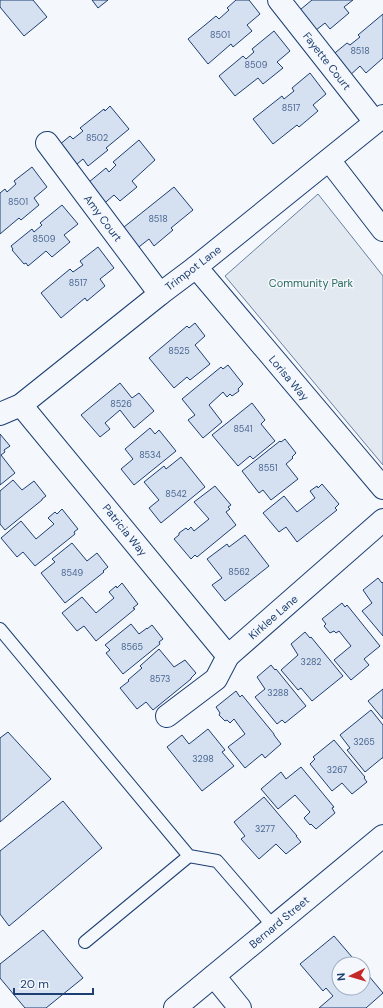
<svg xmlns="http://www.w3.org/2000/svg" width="383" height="1008" font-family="'DM Sans',sans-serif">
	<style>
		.green { fill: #e3e9f0; stroke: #687fa3 }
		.building { fill: #d5e0f0; stroke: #1d3f73 }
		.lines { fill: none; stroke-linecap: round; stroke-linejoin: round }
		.lane-casing { stroke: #1d3f73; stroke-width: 14 }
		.street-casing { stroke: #1d3f73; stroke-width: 24 }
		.lane { stroke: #f4f7fb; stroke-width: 12 }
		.street { stroke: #f4f7fb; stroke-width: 22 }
		.labels { text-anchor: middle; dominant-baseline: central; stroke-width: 3; stroke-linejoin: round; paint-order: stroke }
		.number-label { font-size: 9px; fill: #4b6792 }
		.street-label { font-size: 11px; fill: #1d3f73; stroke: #f4f7fb }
		.park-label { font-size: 11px; fill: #2c6c60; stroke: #f4f7fb }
	</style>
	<rect width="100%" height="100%" fill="#f4f7fb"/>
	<path class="green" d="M318,194L383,276V465L225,276Z"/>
	<g class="building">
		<path d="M0,0H33L47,17L24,36L0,7Z"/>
		<path d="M92,0H108L98,8Z"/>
		<path d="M236,0H249L260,14L247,25L252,31L233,47L231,44L208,64L188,39L216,16L219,19L229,10L227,8Z"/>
		<path d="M312,0H353L344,7L349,13L330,29L325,23L311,34L295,14Z"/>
		<path d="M383,14V58L366,73L360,66L347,78L330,57L347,43L350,45L360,37L358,35Z"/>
		<path d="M274,31L290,51L277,62L283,68L263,84L258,78L235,96L219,76L243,56L246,59L254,52L252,49Z"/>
		<path d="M310,73L326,94L313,105L318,111L299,127L297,125L273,144L253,119L282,96L284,99L294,91L292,88Z"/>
		<path d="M110,106L129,129L106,148L108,150L88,166L83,159L70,170L53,150L70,136L73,139L83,131L80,128L104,109L105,111Z"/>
		<path d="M139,140L155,160L132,181L137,187L120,201L114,195L100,207L83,187L106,168L109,172L116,165L113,162Z"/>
		<path d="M32,167L47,187L34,198L39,205L21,220L19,218L0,234V193L5,189L7,192L16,184L14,181Z"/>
		<path d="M174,187L193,210L171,228L173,230L154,246L149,239L135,250L119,231Z"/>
		<path d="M62,205L78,224L64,235L70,242L52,257L46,251L28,266L26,263L24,264L12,250L13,249L11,246L32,229L34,232L42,225L40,223Z"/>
		<path d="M98,247L114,268L100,279L105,286L87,301L85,298L61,318L41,293L70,269L73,272L83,265L80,261Z"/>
		<path d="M195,323L205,336L195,345L210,364L190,380L187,377L174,388L149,358L187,326L189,328Z"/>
		<path d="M228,365L243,384L238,389L239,391L232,396L230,394L227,397L223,392L209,405L222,422L203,438L188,420L195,415L182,399L221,367L223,369Z"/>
		<path d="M120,383L132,398L139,393L154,411L134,428L120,410L105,423L110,429L100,437L81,415Z"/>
		<path d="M252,403L265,420L261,424L275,441L253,459L250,456L238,466L212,435Z"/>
		<path d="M150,428L155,434L159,430L176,451L134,485L121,469L133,459L125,449Z"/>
		<path d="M0,434L10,446L4,450L5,452L1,455L15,473L0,485Z"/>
		<path d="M285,439L296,453L292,457L293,458L286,464L298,479L271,500L263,490L259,493L242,471L280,441L281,442Z"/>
		<path d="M181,457L205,487L161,523L149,508L159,500L144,482L164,466L166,469Z"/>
		<path d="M13,480L22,490L34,481L46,496L42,499V500L5,530L0,524V491Z"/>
		<path d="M322,484L339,504L335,508L337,510L297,542L286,527L279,532L263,513L284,496L297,512L315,498L310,491L317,486L318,488Z"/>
		<path d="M215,486L231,505L228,507L230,509L226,512L236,525L197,557L195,555L191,559L174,539L179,535V533L186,528L188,530L191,527L194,531L209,519L194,502Z"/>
		<path d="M62,509L78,529L74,532L75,534L35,566L23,552L17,557L1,538L21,521L36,539L54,524L48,518L55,512L57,514Z"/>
		<path d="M245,535L269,566L225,601L212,585L222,578L207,559L227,544L229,547Z"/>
		<path d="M72,543L87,561L97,553L108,567L103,571L104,572L65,603L41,573L55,562L52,559Z"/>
		<path d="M378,578L382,583L383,582V636L362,611L372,603L363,590Z"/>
		<path d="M122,583L138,604L133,608L135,609L96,641L84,626L77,631L62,613L82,597L96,613L114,598L109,592L116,586L117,588Z"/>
		<path d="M342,603L345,607L347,605L380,646L364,659L369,665L351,680L334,660L351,646L339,631L336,633L334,631L330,633L324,626L326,624L322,619Z"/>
		<path d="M131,624L139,634L147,628V629L152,625L163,639L159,642L160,644L123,674L106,653L110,650L105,645Z"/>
		<path d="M305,632L310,638L311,637L343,676L312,701L301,688L298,690L281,670L298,655L291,644Z"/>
		<path d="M159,649L174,667L185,660L196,673L191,678V679L153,710L146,702L137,709L120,688L129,681L128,680L142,668L140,666Z"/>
		<path d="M271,665L275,670L276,669L306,706L285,723L282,720L277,724L255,697L265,689L257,677Z"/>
		<path d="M383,689V719L368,701Z"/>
		<path d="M236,691L240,697L242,695L274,734V735L281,744L265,758L262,754L245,768L228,747L245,734L234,719L230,723L227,720L225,721L219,715L220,713L216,707Z"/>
		<path d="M371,710L383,725V758H382L365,772L347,750L350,748L340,735Z"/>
		<path d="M208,729L225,750L222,752L234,766L202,791L167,747L182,735L189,744Z"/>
		<path d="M8,732L51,779L0,822V738Z"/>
		<path d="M334,740L365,777L364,778L367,782L352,794L342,783L332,791L310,764L315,759L313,757Z"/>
		<path d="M301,767L334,807L332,808L335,813L316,829L311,824L310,825L304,818L310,812L295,795L278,809L261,789L281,772L286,779Z"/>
		<path d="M264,797L297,836H296L301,842L286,854L276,844L259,859L241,839L245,836L234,822Z"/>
		<path d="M63,801L102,848L9,926L0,914V851Z"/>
		<path d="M43,930L83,978L46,1008H25L0,978V964Z"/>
		<path d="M334,936L358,964H339V988H363V969L383,993L366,1008H319L333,996L326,988L323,991L300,964Z"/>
	</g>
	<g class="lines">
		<defs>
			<g id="lane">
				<path d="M0,629L189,856L217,861L274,927"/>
				<path d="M85,942L189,856"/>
			</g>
			<g id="street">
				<path d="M279,0L375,122"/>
				<path d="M47,143L160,294"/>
				<path d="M329,160L383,230"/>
				<path d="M196,267L383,488"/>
				<path d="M21,405L228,656"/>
				<path d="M0,414L21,405L160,294L196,267L383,116"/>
				<path d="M167,716L216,679L228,656L383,520"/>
				<path d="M214,976L240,1008"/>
				<path d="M175,1008L383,836"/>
			</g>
		</defs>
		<use href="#lane" class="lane-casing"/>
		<use href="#street" class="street-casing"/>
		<use href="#lane" class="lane"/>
		<use href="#street" class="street"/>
	</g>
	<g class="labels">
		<g class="number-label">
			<text x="220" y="35">8501</text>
			<text x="360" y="51">8518</text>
			<text x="256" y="65">8509</text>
			<text x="291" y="108">8517</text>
			<text x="97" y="138">8502</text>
			<text x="18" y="202">8501</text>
			<text x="158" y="219">8518</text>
			<text x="44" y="239">8509</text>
			<text x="78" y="283">8517</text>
			<text x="179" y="351">8525</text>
			<text x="121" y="404">8526</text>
			<text x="243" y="429">8541</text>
			<text x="150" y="455">8534</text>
			<text x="268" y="468">8551</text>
			<text x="176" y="494">8542</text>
			<text x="239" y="572">8562</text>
			<text x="72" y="573">8549</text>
			<text x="132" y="647">8565</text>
			<text x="311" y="662">3282</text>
			<text x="160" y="679">8573</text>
			<text x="278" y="693">3288</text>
			<text x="364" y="742">3265</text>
			<text x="203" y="759">3298</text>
			<text x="337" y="770">3267</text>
			<text x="265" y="829">3277</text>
		</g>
		<g class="street-label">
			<text transform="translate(327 61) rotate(52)">Fayette Court</text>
			<text transform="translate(103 218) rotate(53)">Amy Court</text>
			<text transform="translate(193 268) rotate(-37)">Trimpot Lane</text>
			<text transform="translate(289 378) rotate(50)">Lorisa Way</text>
			<text transform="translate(125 530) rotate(51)">Patricia Way</text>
			<text transform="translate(273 617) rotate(-41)">Kirklee Lane</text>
			<text transform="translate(279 922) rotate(-40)">Bernard Street</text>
		</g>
		<g class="park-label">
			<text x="311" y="283">Community Park</text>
		</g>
	</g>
	<g transform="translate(351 976) rotate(265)"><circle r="19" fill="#f4f7fb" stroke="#9eadc5"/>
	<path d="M0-3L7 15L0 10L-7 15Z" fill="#c62828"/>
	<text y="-6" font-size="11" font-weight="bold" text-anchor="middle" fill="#1d3f73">N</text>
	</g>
	<path d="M14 988v6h79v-6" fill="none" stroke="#1d3f73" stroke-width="2"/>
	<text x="20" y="988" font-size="12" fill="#1d3f73" stroke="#f4f7fb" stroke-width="3" paint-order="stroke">20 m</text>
</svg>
